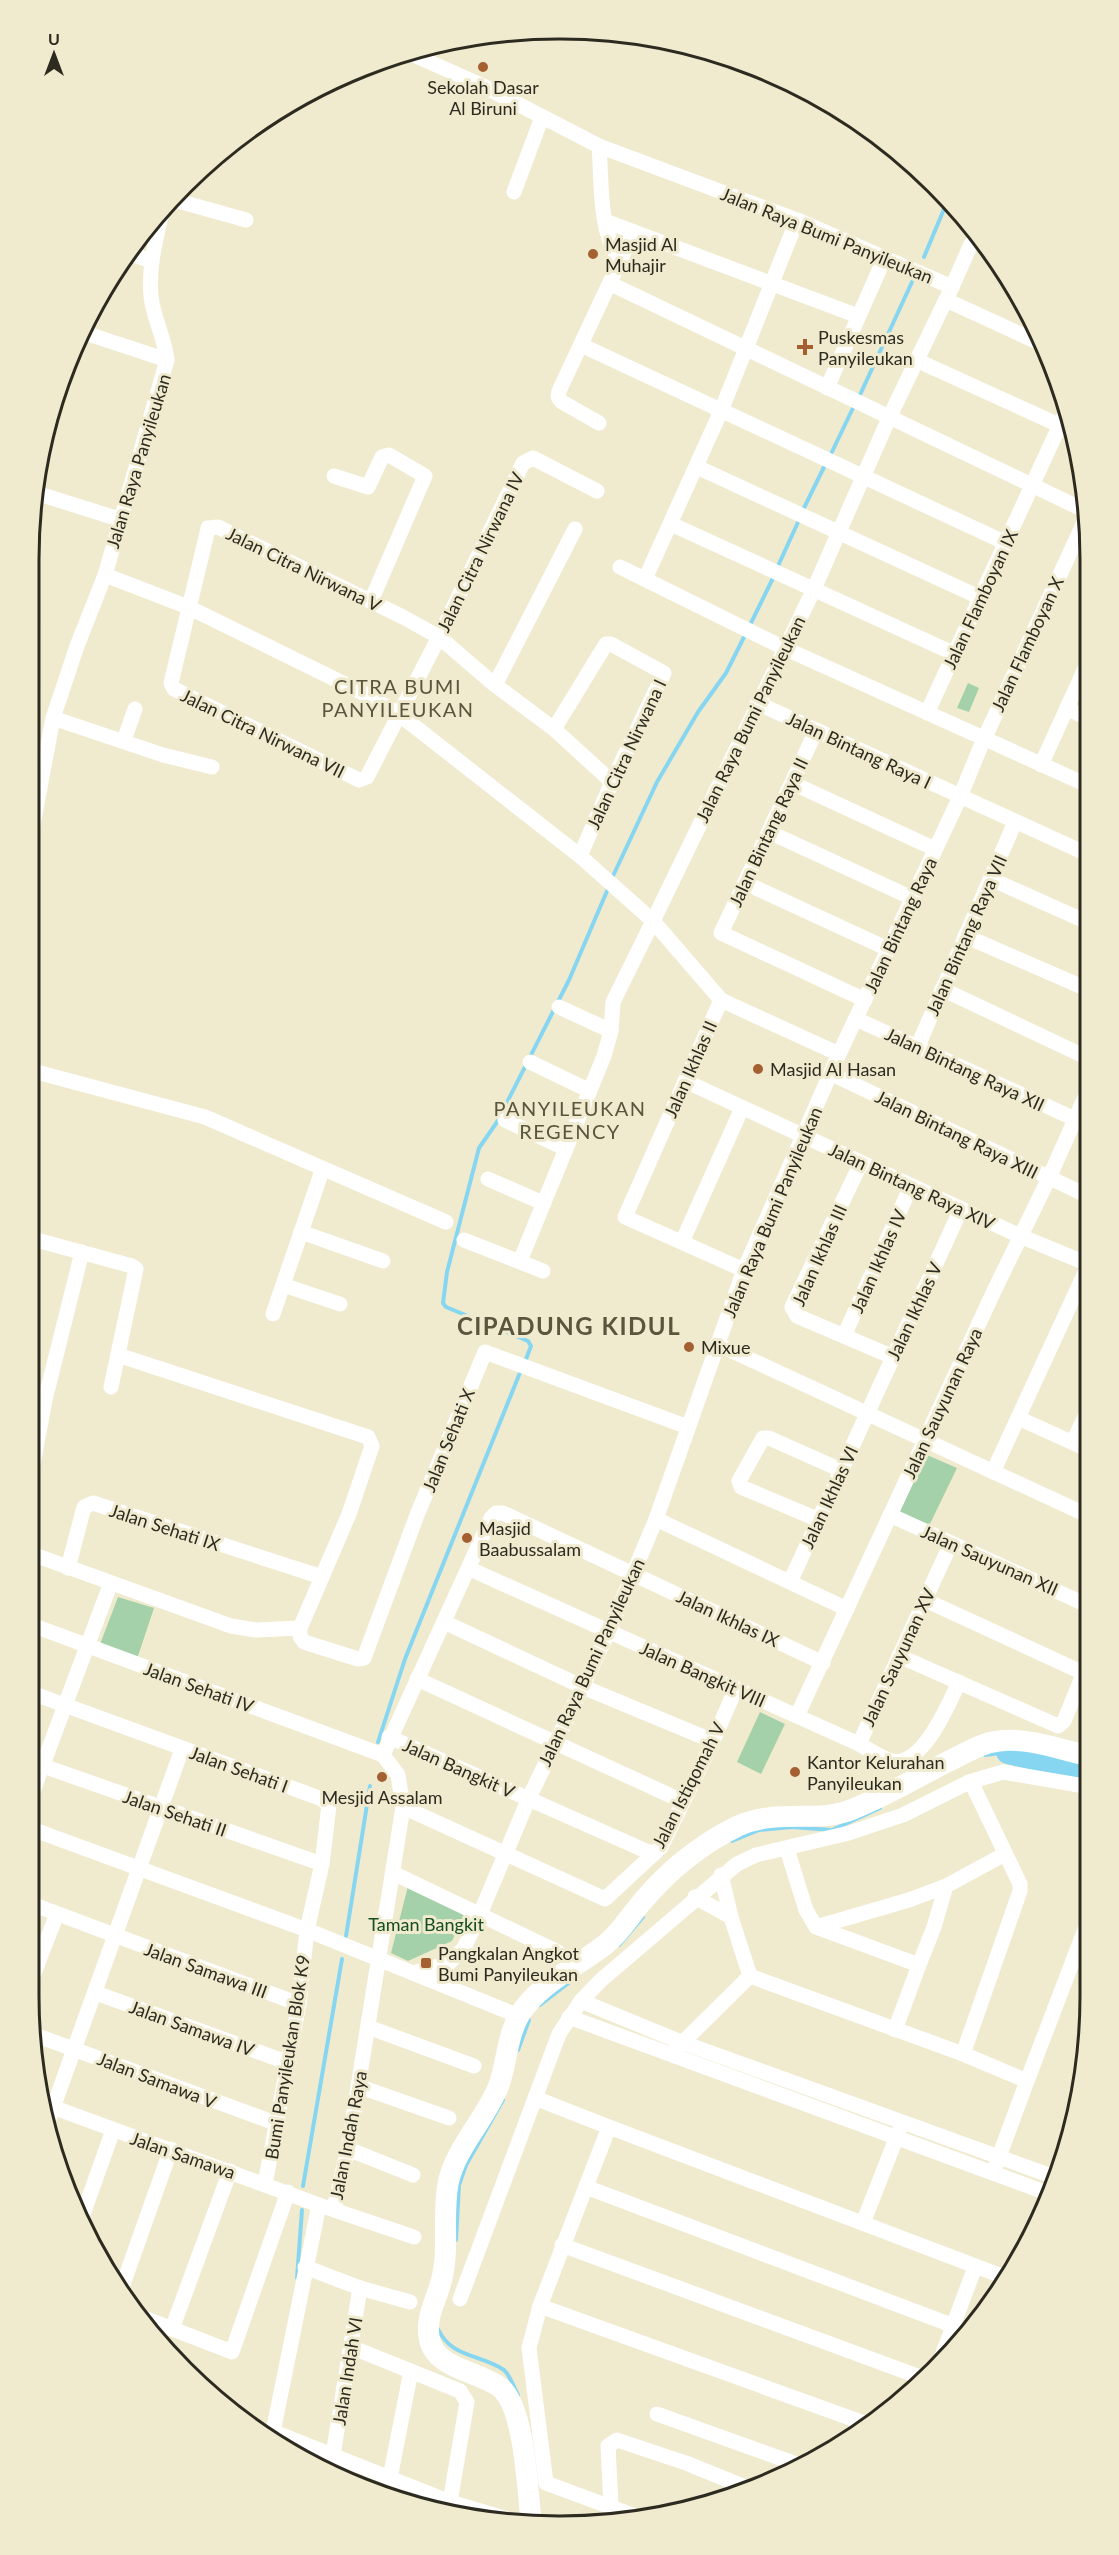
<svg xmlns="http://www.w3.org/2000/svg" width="1119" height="2555" font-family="Lato,sans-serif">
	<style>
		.green { fill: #a4d1a9 }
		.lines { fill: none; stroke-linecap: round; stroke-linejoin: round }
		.stream { stroke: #86d6f2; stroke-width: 4 }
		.river { stroke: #86d6f2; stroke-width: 24 }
		.street { stroke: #fff; stroke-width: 15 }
		.secondary { stroke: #fff; stroke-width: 21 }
		.poi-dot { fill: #a46031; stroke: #f0ebcf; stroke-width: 2 }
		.labels { text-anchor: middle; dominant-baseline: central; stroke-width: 6; stroke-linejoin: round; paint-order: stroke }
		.poi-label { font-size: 18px; fill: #2d2b20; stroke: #f0ebcf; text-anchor: start }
		.street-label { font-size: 18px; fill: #2d2b20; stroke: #f0ebcf }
		.park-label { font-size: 18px; fill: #134d20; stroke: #f0ebcf }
		.neighbourhood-label { font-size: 20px; letter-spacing: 1.5px; fill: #5a553d; stroke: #f0ebcf }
		.district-label { font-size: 24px; font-weight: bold; letter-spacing: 1.5px; fill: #5a553d; stroke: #f0ebcf }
		.rim { fill: none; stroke: #2d2b20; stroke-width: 3 }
	</style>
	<rect width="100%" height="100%" fill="#f0ebcf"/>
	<g class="green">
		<path d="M968,683L979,688L969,712L957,708Z"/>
		<path d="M927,1455L957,1468L928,1528L898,1514Z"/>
		<path d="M118,1597L154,1608L137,1659L99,1647Z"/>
		<path d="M760,1712L785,1724L761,1774L737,1762Z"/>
		<path d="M408,1886L465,1913L452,1941L408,1961L391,1953Z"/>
	</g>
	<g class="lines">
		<g class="stream">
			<path d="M924,257L947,202"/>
			<path d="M859,397L912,282"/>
			<path d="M830,456L853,408"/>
			<path d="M803,510L825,465"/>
			<path d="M778,566L799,520"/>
			<path d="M751,623L774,576"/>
			<path d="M613,876L657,782L698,712L726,673L744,637"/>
			<path d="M525,1362L531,1346L528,1341L446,1307L443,1303L447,1272L479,1148L497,1122L569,980L607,891"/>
			<path d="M378,1742L405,1659L521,1370"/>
			<path d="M985,1755L1008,1752"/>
			<path d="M732,1841L759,1830L792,1827L832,1830L880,1808"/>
			<path d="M346,1936L370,1786"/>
			<path d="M619,1945L643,1917"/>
			<path d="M540,2005L575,1978"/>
			<path d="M518,2050L529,2020"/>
			<path d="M303,2186L342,1959"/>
			<path d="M456,2240L459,2185L466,2165L503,2100"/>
			<path d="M297,2278L302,2210"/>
			<path d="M438,2329C451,2358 481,2354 504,2370C510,2375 514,2388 518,2395"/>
		</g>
		<path class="river" d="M1008,1752L1085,1770L1090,1767"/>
		<g class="street">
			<path d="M407,52L481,85L599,146L797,220L952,287L889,418L814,589L653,921L721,1000L839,1054L744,1270L656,1519L609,1631L529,1798L480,1914L464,1948L449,1963L413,1973"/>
			<path d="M599,146C602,182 598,232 621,262"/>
			<path d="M514,192L542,117"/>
			<path d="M171,199L246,220"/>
			<path d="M605,221L858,316"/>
			<path d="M129,253L151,261"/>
			<path d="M611,284L1086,511"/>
			<path d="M952,287L971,244L983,241"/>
			<path d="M946,300L1044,345"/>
			<path d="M82,332L167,360"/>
			<path d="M581,345L1006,543"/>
			<path d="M916,360L1070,430"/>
			<path d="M827,388L885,257"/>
			<path d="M599,423L562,402L558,397L559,391L633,233"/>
			<path d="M697,467L981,598"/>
			<path d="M334,476L368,487L382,457L389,455L425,476L371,601"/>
			<path d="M597,491L533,458L523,463L439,637L367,777L359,780L174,689L171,683L207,533L208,528L218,527L403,617L439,637L495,685L554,729L612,782"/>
			<path d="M39,494L119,519"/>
			<path d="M671,524L955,654"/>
			<path d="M620,567L784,648L1087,785"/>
			<path d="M105,575L188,607L369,696L400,715L580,856L653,921L613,1002L611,1031L604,1056L520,1261"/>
			<path d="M645,579L721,411L797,220"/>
			<path d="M495,685L575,529"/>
			<path d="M757,703L1087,854"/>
			<path d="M1067,708L1087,718"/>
			<path d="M927,713L1065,414"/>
			<path d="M53,718L163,755L212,767"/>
			<path d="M554,729L606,644H611L664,673L612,782L580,856"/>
			<path d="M816,731L721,933L865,1000"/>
			<path d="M124,740L135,709"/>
			<path d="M1041,765L1086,666"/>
			<path d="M792,783L935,849"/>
			<path d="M769,832L912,898"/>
			<path d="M29,846L53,718L77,646L105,575L167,360C165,338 153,318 151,296C148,265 157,236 163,207"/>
			<path d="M991,879L1087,922"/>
			<path d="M745,883L888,949"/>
			<path d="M965,936L1087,989"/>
			<path d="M942,989L1088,1058"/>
			<path d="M721,1000L625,1217L744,1270"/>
			<path d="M559,1007L611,1031"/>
			<path d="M856,1019L1088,1125"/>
			<path d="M917,1048L1015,822"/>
			<path d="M839,1054L960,797L980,748L1086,518"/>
			<path d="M530,1062L590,1091"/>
			<path d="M29,1070L205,1117L446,1222"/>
			<path d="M832,1074L1088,1196"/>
			<path d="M685,1081L1020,1236L1088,1264"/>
			<path d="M505,1120L566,1149"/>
			<path d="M861,1163L792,1307L797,1316L893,1357"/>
			<path d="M488,1179L543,1203"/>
			<path d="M301,1232L383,1261"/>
			<path d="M29,1238L132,1266L136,1269L111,1387"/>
			<path d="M464,1240L543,1271"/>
			<path d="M682,1242L742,1108"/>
			<path d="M283,1285L340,1304"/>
			<path d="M273,1314L322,1171"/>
			<path d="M844,1336L911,1186"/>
			<path d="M717,1344L1089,1516"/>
			<path d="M29,1396L45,1400"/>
			<path d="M1018,1418L1089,1450"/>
			<path d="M1073,1442L1089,1408"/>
			<path d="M993,1472L1088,1266"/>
			<path d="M29,1485L45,1400L82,1252"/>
			<path d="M890,1515L1089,1606"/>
			<path d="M656,1519L847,1609"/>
			<path d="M819,1520L741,1487L739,1481L763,1438H769L841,1470"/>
			<path d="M29,1553L231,1626L256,1630L300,1628"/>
			<path d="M68,1568L84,1507L93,1503L322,1577L349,1514L372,1446L368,1437L118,1355"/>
			<path d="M470,1569L859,1744L951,1543"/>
			<path d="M322,1577L300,1628V1636L304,1642L358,1659L364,1658L417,1515L485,1352L688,1427"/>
			<path d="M790,1582L961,1209"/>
			<path d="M925,1600L1090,1676"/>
			<path d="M444,1622L583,1687L713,1741"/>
			<path d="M29,1624L383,1755"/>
			<path d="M899,1656L1058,1726L1064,1721L1089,1660"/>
			<path d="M417,1679L682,1801"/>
			<path d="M29,1692L322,1799L329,1805L322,1864L307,1930L299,2004L265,2184"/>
			<path d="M797,1716L994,1291L1049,1178L1088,1090"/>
			<path d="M389,1737L653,1854"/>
			<path d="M859,1744C869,1749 881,1758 892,1761C923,1767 949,1703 959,1682"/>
			<path d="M383,1755L491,1518L496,1513H503L823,1663"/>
			<path d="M1085,1755L1090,1740"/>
			<path d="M29,1761L322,1864"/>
			<path d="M969,1782L1003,1772L1090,1787"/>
			<path d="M29,1802L110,1585"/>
			<path d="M403,1807L605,1899L661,1847L713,1741L736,1688"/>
			<path d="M29,1828L307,1930L509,2012"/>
			<path d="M787,1849L806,1910L816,1927L919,1965L934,1927L946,1886L1005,1854"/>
			<path d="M393,1873L558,1952"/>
			<path d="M721,1875L731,1917"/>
			<path d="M695,1897L731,1917L750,1976L963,2054"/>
			<path d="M29,1903L299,2004"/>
			<path d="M816,1927L909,1900L946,1886"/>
			<path d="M29,1986L57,1914"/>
			<path d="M96,1993L289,2063"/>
			<path d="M581,2001L681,2042L1057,2178"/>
			<path d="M569,2017L1050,2194"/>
			<path d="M368,2027L474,2066"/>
			<path d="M895,2030L919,1965"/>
			<path d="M35,2035L278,2124"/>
			<path d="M675,2050L750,1976"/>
			<path d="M1027,2081L1090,1916"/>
			<path d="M358,2086L449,2118"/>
			<path d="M535,2098L609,2127"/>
			<path d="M47,2105L319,2205"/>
			<path d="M49,2119L182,1749"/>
			<path d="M348,2149L413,2175"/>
			<path d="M586,2187L954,2326"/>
			<path d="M334,2208L348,2149L403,1807L398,1775L383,1755"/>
			<path d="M81,2220L113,2130"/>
			<path d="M863,2223L899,2131"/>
			<path d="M562,2245L920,2377"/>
			<path d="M305,2267L360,2288L410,2302"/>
			<path d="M121,2290L171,2149"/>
			<path d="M460,2299L559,2034L581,2001L600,1981L737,1864L756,1855L849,1833L903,1815L969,1782L973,1786L1020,1884V1891L963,2054L1027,2081L993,2173"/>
			<path d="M540,2306L529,2348L546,2483L643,2519"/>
			<path d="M139,2316L232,2352L288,2192"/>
			<path d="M172,2329L230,2171"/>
			<path d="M351,2347L460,2391L467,2402L450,2502"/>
			<path d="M940,2361L975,2267"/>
			<path d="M657,2414L802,2466"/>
			<path d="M864,2423L540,2306L609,2127L1007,2278"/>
			<path d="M273,2432L319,2205L414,2237"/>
			<path d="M274,2432L450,2502L504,2518"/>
			<path d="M333,2455L360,2288"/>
			<path d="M390,2478L411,2371"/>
			<path d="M611,2506L608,2446L617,2440L686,2463L750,2489"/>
		</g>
		<path class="secondary" d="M531,2519C527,2487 525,2410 501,2388C480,2371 432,2369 429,2336C426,2316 436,2301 441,2282C450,2250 442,2216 448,2184C455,2148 486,2119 499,2085C507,2063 507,2035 520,2014C540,1983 577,1967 606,1944C620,1933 630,1916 642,1902C668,1871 701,1844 738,1826C778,1808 818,1824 853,1809C886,1796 916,1778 947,1762C964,1754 980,1743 999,1741C1028,1737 1061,1750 1090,1756"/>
	</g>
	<g class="poi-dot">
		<circle cx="483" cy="67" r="6"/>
		<circle cx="593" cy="254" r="6"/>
		<path d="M802 338h6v6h6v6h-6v6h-6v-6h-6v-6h6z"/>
		<circle cx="758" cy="1069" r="6"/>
		<circle cx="689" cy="1347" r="6"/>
		<circle cx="467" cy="1538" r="6"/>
		<circle cx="795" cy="1772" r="6"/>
		<circle cx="382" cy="1777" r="6"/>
		<rect x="420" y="1957" width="12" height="12" rx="3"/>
	</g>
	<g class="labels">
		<g class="poi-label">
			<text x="483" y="87" text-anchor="middle">Sekolah Dasar<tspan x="483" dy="21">Al Biruni</tspan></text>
			<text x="605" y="244">Masjid Al<tspan x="605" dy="21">Muhajir</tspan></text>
			<text x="818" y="337">Puskesmas<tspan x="818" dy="21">Panyileukan</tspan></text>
			<text x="770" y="1069">Masjid Al Hasan</text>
			<text x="701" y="1347">Mixue</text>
			<text x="479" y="1528">Masjid<tspan x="479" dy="21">Baabussalam</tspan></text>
			<text x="807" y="1762">Kantor Kelurahan<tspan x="807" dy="21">Panyileukan</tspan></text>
			<text x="382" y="1797" text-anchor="middle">Mesjid Assalam</text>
			<text x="438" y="1953">Pangkalan Angkot<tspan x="438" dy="21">Bumi Panyileukan</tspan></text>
		</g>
		<g class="street-label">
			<text transform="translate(827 235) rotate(22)">Jalan Raya Bumi Panyileukan</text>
			<text transform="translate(138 461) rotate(-73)">Jalan Raya Panyileukan</text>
			<text transform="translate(480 552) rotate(-64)">Jalan Citra Nirwana IV</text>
			<text transform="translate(304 569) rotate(26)">Jalan Citra Nirwana V</text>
			<text transform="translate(980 599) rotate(-65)">Jalan Flamboyan IX</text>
			<text transform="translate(1027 644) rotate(-65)">Jalan Flamboyan X</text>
			<text transform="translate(750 719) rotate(-64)">Jalan Raya Bumi Panyileukan</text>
			<text transform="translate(263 733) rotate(26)">Jalan Citra Nirwana VII</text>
			<text transform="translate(859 750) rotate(25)">Jalan Bintang Raya I</text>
			<text transform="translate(626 754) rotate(-65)">Jalan Citra Nirwana I</text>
			<text transform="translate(768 832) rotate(-65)">Jalan Bintang Raya II</text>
			<text transform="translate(900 925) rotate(-65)">Jalan Bintang Raya</text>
			<text transform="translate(966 935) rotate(-66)">Jalan Bintang Raya VII</text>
			<text transform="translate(690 1069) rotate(-66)">Jalan Ikhlas II</text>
			<text transform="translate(965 1069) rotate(25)">Jalan Bintang Raya XII</text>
			<text transform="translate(957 1134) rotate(26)">Jalan Bintang Raya XIII</text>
			<text transform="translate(912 1186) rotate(25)">Jalan Bintang Raya XIV</text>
			<text transform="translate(772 1212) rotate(-67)">Jalan Raya Bumi Panyileukan</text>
			<text transform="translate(819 1255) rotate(-66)">Jalan Ikhlas III</text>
			<text transform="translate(878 1261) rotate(-66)">Jalan Ikhlas IV</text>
			<text transform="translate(914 1311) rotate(-65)">Jalan Ikhlas V</text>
			<text transform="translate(942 1403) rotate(-65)">Jalan Sauyunan Raya</text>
			<text transform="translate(448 1440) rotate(-68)">Jalan Sehati X</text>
			<text transform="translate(829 1497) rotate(-65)">Jalan Ikhlas VI</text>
			<text transform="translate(165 1527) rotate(18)">Jalan Sehati IX</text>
			<text transform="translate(990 1560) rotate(24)">Jalan Sauyunan XII</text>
			<text transform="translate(728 1618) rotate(25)">Jalan Ikhlas IX</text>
			<text transform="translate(898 1657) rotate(-65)">Jalan Sauyunan XV</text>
			<text transform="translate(591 1662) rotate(-65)">Jalan Raya Bumi Panyileukan</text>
			<text transform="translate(703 1674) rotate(24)">Jalan Bangkit VIII</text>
			<text transform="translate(199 1687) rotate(20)">Jalan Sehati IV</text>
			<text transform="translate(459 1768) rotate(24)">Jalan Bangkit V</text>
			<text transform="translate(239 1769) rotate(20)">Jalan Sehati I</text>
			<text transform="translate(688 1785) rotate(-63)">Jalan Istiqomah V</text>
			<text transform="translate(175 1813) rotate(19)">Jalan Sehati II</text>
			<text transform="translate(206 1970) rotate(20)">Jalan Samawa III</text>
			<text transform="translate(192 2028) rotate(20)">Jalan Samawa IV</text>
			<text transform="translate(287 2057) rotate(-81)">Bumi Panyileukan Blok K9</text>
			<text transform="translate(157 2080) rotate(21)">Jalan Samawa V</text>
			<text transform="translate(348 2135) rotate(-79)">Jalan Indah Raya</text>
			<text transform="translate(183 2155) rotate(19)">Jalan Samawa</text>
			<text transform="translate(347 2371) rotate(-81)">Jalan Indah VI</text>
		</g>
		<g class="park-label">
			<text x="426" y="1924">Taman Bangkit</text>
		</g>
		<g class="neighbourhood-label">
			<text x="398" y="686">CITRA BUMI<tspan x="398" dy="23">PANYILEUKAN</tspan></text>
			<text x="570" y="1108">PANYILEUKAN<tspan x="570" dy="23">REGENCY</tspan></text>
		</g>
		<g class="district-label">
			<text x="569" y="1325">CIPADUNG KIDUL</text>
		</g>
	</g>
	<path d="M0 0H1119V2555H0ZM559 39H560A520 520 0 0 1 1080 559V1996A520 520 0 0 1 560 2516H559A520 520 0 0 1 39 1996V559A520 520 0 0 1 559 39Z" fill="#f0ebcf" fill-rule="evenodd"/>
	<path class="rim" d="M559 39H560A520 520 0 0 1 1080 559V1996A520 520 0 0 1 560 2516H559A520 520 0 0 1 39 1996V559A520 520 0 0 1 559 39Z"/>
	<g transform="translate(54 54)" stroke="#f0ebcf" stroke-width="4.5" paint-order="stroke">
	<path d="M0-4.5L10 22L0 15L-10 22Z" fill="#2d2b20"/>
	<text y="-9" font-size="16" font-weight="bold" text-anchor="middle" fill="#2d2b20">U</text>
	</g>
</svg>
